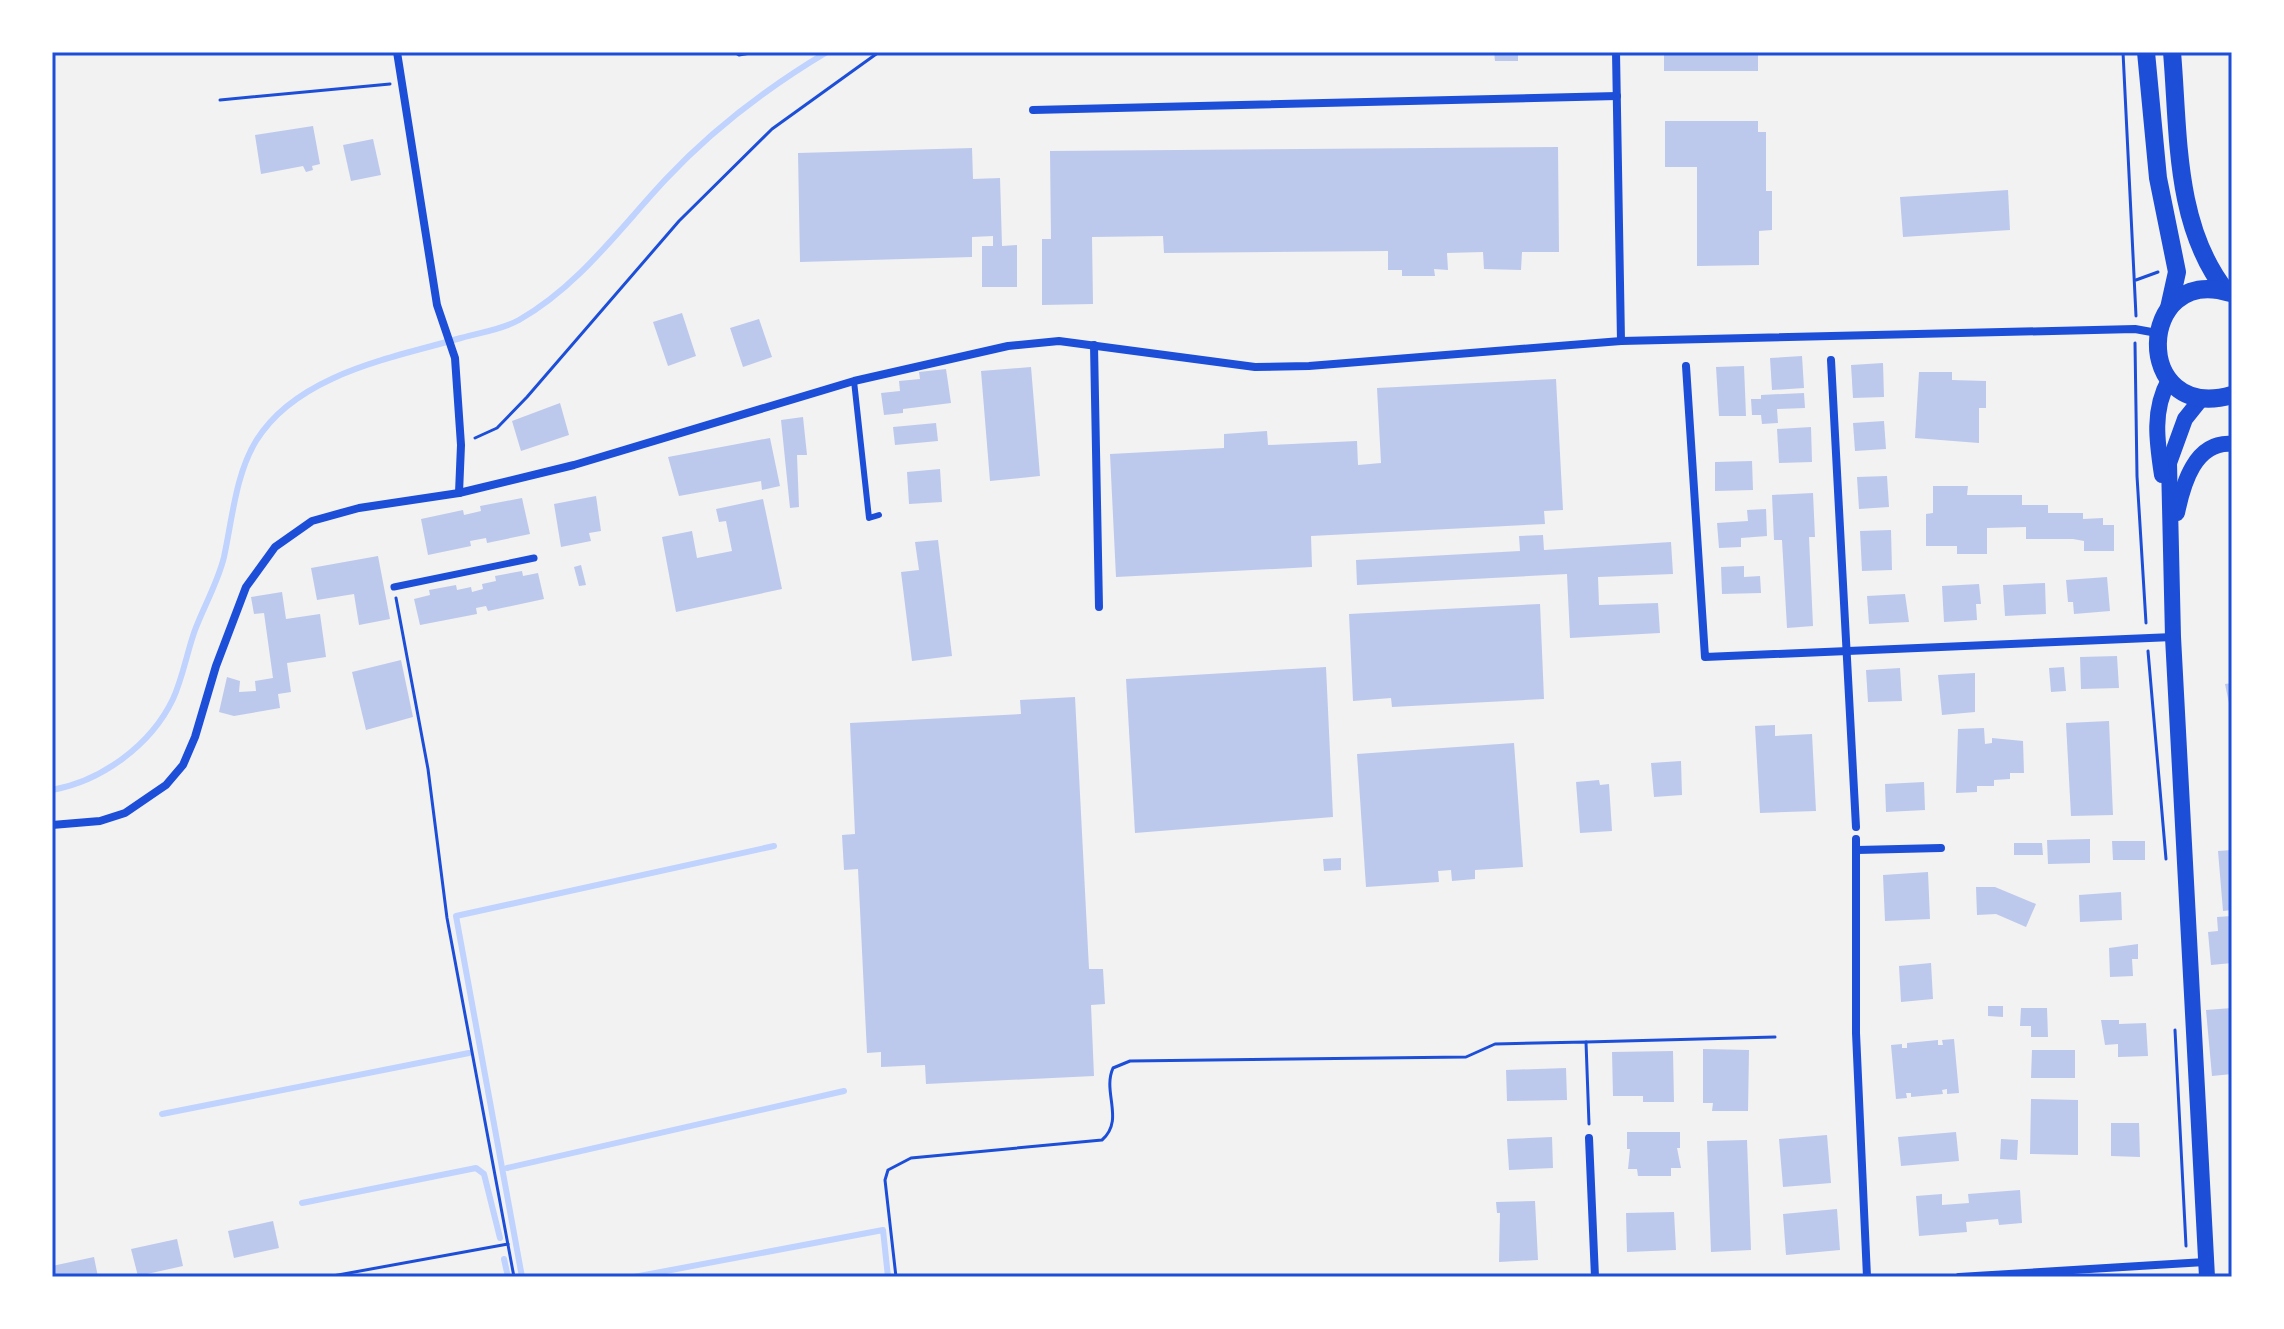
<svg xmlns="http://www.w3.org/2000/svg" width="2284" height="1329" font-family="'Space Grotesk',sans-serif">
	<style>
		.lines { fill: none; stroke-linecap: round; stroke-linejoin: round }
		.stream { stroke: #bfd3fe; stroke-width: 6 }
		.building { fill: #bdc9ec }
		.path { stroke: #1d4ed8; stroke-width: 3 }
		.service { stroke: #1d4ed8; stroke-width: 6 }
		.pedestrian { stroke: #1d4ed8; stroke-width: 7 }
		.minor { stroke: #1d4ed8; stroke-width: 8 }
		.secondary { stroke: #1d4ed8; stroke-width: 16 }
		.primary { stroke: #1d4ed8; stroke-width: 18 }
		.neatline { fill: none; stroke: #1d4ed8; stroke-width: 3 }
	</style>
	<rect width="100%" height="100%" fill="#f2f2f2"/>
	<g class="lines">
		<g class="stream">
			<path d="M52,790C102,781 151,745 173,699C183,677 187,652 195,630C204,606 218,582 224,557C232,520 236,473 256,441C297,374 392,358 461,338C481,332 501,330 519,320C579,286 620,228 666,179C712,130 770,86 827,52"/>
			<path d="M162,1114L469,1053"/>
			<path d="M507,1168L844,1091"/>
			<path d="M302,1203L476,1168L484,1174L500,1238"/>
			<path d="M504,1259L508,1277"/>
			<path d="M522,1277L456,916L774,846"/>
			<path d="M634,1277L883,1230L888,1277"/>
		</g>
	</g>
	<g class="building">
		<path d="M1494,52H1518V61H1495Z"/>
		<rect x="1664" y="52" width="94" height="19"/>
		<path d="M1665,121H1758V132H1766V191H1772V230L1759,231V265L1697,266V167H1665Z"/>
		<path d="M313,126L320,164L312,166L313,170L306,172L303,166L261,174L255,135Z"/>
		<path d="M373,139L381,175L351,181L343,145Z"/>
		<path d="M1558,147L1559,252H1522L1521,270L1484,269L1483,252L1447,253L1448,270L1434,269L1435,276H1402V270H1388V251L1164,253L1163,236L1092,237L1093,304L1042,305V239H1051L1050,151Z"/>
		<path d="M972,148L973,179L1000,178L1002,246L1017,245V287H982V246H993V236L972,237V257L800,262L798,153Z"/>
		<path d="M2008,190L2010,230L1903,237L1900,197Z"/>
		<path d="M682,313L696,356L668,366L653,322Z"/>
		<path d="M759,319L772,357L743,367L730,328Z"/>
		<path d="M1802,356L1804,388L1772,390L1770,358Z"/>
		<path d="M1883,363L1884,397L1853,398L1851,365Z"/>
		<path d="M1744,366L1746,416H1719L1716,367Z"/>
		<path d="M1031,367L1040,476L990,481L981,371Z"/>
		<path d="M946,369L951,403L903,409V413L884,415L881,393L900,391L899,381L920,379L919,372Z"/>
		<path d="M1919,372H1952V380L1986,381V408H1979V443L1915,438Z"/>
		<path d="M1556,379L1563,510L1544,511L1545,524L1311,536L1312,567L1116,577L1110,454L1224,448V434L1267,431L1268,445L1357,441L1358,465L1381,463L1377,388Z"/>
		<path d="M1804,393L1805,408L1777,409L1778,423L1762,424L1761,415H1752L1751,399H1761V395Z"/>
		<path d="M560,403L569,435L521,451L512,421Z"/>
		<path d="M803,417L807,455H797L799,507L790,508L781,420Z"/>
		<path d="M1884,421L1886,449L1855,451L1853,423Z"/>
		<path d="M936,423L938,441L895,445L893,427Z"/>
		<path d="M1811,427L1812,462L1779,463L1777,429Z"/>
		<path d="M770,438L780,486L762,490L761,481L679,496L668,457Z"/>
		<path d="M1752,461L1753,490L1715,491V462Z"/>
		<path d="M940,469L942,502L909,504L907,472Z"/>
		<path d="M1887,476L1889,507L1859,509L1857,477Z"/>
		<path d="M1933,486H1968L1967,495H2022V505H2048V513H2083V519L2103,518V525H2114V551H2084V541L2073,539H2026V527L1987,528V554H1957V546H1926V514L1933,513Z"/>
		<path d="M1813,493L1815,537H1809L1813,626L1787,628L1782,540H1774L1772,495Z"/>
		<path d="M596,496L601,531L589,533L591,541L561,547L554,504Z"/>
		<path d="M522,498L530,534L487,543L486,538L470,541L471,546L428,555L421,519L463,510L464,515L481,511L480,506Z"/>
		<path d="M763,499L782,589L676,612L662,537L692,531L697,558L732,551L726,521L719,522L716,509Z"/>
		<path d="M1766,509L1767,536L1741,538V547L1719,548L1717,523L1748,521L1747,510Z"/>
		<path d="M1891,530L1892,570L1862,571L1860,531Z"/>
		<path d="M1543,535L1544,550L1671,542L1673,574L1598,577L1599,605L1658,603L1660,633L1570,638L1567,574L1357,585L1356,560L1520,551L1519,536Z"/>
		<path d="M938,540L952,656L912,661L901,572L919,570L915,542Z"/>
		<path d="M378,556L390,619L359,625L354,594L317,600L311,568Z"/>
		<path d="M581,565L586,585L579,586L574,567Z"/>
		<path d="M1744,566V577L1760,576L1761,593L1722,594L1721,567Z"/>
		<path d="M522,571L523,576L538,573L544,599L488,611L486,606L476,608L477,614L420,625L414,599L430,595L429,590L456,585L457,590L471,587L472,592L483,589L482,584L496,581L495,576Z"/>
		<path d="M2107,577L2110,611L2074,614L2073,602H2068L2066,580Z"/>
		<path d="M2045,583L2046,614L2005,616L2003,585Z"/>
		<path d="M1979,584L1981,604H1976L1977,620L1944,622L1942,586Z"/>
		<path d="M282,592L286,619L320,614L326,657L287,663L291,692L278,694L280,708L234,716L219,712L227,677L240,681L239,692L256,691L255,681L273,678L264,613L254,614L251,597Z"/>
		<path d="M1905,594L1909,622L1869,624L1867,596Z"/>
		<path d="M1540,604L1544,699L1392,707L1391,698L1353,701L1349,614Z"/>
		<path d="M2117,656L2119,688L2081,689L2080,657Z"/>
		<path d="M401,660L413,717L366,730L352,672Z"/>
		<path d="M1326,667L1333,817L1135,833L1126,679Z"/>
		<path d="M2064,667L2066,691L2051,692L2049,668Z"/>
		<path d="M1900,668L1902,701L1868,702L1866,670Z"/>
		<path d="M1975,673V712L1942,715L1938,675Z"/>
		<path d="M2232,683V713H2231L2225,684Z"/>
		<path d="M1075,697L1089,969H1103L1105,1004L1091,1005L1094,1076L926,1084L925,1065L881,1067V1052L867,1053L858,869L844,870L842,835L855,834L850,723L1021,714L1020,700Z"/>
		<path d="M2109,721L2113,815L2071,816L2066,723Z"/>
		<path d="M1775,725V736L1812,734L1816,811L1760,813L1755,726Z"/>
		<path d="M1984,728L1985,744L1992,743V738L2023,741L2024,773H2010V779L1994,780V786H1977V792L1956,793L1958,729Z"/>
		<path d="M1514,743L1523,867L1475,870V879L1452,881L1451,870L1438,871L1439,882L1366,887L1357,754Z"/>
		<path d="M1681,761L1682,795L1654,797L1651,763Z"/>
		<path d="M1599,780L1600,785L1609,784L1612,831L1580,833L1576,782Z"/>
		<path d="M1924,782L1925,810L1886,812L1885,784Z"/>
		<path d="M2090,839V863L2048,864L2047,840Z"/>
		<path d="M2112,841H2145V860H2113Z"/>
		<path d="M2014,843H2042L2043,855H2014Z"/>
		<path d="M2232,850V910L2223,911L2218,851Z"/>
		<path d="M1341,858V870L1324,871L1323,859Z"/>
		<path d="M1928,872L1930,919L1885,921L1883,875Z"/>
		<path d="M1976,887H1995L2036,904L2026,927L1996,914L1977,915Z"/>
		<path d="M2121,892L2122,920L2080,922L2079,895Z"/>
		<path d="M2232,916V963L2211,965L2208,932L2218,931L2217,917Z"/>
		<path d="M2138,944V959H2132L2133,976L2110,977L2109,948Z"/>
		<path d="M1931,963L1933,999L1901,1002L1899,966Z"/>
		<path d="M1988,1006H2003V1017L1988,1016Z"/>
		<path d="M2021,1008H2047L2048,1037H2031V1026H2020Z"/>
		<path d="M2232,1008V1074L2212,1076L2206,1010Z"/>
		<path d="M2101,1020H2119V1024L2146,1023L2148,1056L2118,1057V1044L2105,1045Z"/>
		<path d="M1954,1039L1959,1093L1947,1094V1089L1942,1090L1943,1094L1911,1097V1093H1906L1907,1098L1896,1099L1891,1045L1902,1044V1048H1907V1043L1938,1040V1045H1943L1942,1040Z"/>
		<path d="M1703,1049L1749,1050L1748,1111H1712L1713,1103H1703Z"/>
		<path d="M2032,1050H2075V1078H2031Z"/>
		<path d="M1673,1051L1674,1102H1643V1096H1613L1612,1052Z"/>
		<path d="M1566,1068L1567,1100L1507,1101L1506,1070Z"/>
		<path d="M2031,1099L2078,1100V1155L2030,1154Z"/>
		<path d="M2111,1123H2139L2140,1157L2111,1156Z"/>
		<path d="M1627,1132H1680V1148H1677L1681,1168H1671V1176H1638L1637,1169H1628L1630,1149H1627Z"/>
		<path d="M1956,1132L1959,1161L1901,1166L1898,1137Z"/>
		<path d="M1827,1135L1831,1183L1783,1187L1779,1139Z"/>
		<path d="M1552,1137L1553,1168L1509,1170L1507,1139Z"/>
		<path d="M2001,1139L2018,1140L2017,1160L2000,1159Z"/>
		<path d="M1747,1140L1751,1250L1711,1252L1707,1141Z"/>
		<path d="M2020,1190L2022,1223L1999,1225L1998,1219L1966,1222L1967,1232L1919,1236L1916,1196L1942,1194V1205L1969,1203L1968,1194Z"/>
		<path d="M1535,1201L1538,1260L1499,1262L1500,1213H1497L1496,1202Z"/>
		<path d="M1837,1209L1840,1250L1786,1255L1783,1214Z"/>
		<path d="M1674,1212L1676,1250L1627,1252L1626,1213Z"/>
		<path d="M273,1221L279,1248L234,1258L228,1231Z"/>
		<path d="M177,1239L183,1266L138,1276L131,1249Z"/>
		<path d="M94,1257L98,1277H52V1266Z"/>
	</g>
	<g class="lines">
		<g class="path">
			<path d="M734,52L739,55L756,52"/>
			<path d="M2123,52L2136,316"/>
			<path d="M220,100L390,84"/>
			<path d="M2136,280L2158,272"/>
			<path d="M2135,343L2137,476L2146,623"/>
			<path d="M475,438L497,428L527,397L679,221L772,129L879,52"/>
			<path d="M396,598L428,769L447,918L514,1277"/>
			<path d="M2148,651L2166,859"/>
			<path d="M2175,1030L2186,1246"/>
			<path d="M1586,1042L1775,1037"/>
			<path d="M327,1277L508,1244"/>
			<path d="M896,1277L885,1180L888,1170L911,1158L1102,1140C1125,1120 1102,1092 1113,1068L1130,1061L1466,1057L1495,1044L1586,1042L1589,1124"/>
		</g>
		<path class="service" d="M854,381L869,518L879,515"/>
		<path class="pedestrian" d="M394,587L534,558"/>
		<g class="minor">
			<path d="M397,52L437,305L455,358L461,445L459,493"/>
			<path d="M1616,52L1621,341"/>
			<path d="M1033,110L1617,96"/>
			<path d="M1094,345L1099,607"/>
			<path d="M1831,360L1856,827"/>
			<path d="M1686,366L1705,657L2173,637"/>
			<path d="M52,825L100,821L125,813L166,785L183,765L195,737L216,666L246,587L275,547L312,521L359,508L459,493L574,465L854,381L1008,346L1059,341L1255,367L1309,366L1621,341L2135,329L2157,333"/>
			<path d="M1856,839V1033L1867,1277"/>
			<path d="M1857,850L1941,848"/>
			<path d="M1589,1138L1595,1277"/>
			<path d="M1959,1277L2205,1262"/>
		</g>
		<g class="secondary">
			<path d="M2201,399L2185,419L2169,463L2173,637L2207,1277"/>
			<path d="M2162,475C2157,442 2152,410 2169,380"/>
			<path d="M2177,513C2183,484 2195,441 2232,444"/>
		</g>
		<g class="primary">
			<path d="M2146,52L2158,178L2177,272L2169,308"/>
			<path d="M2172,52C2179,133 2174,225 2226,291"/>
			<path d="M2230,293C2136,263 2131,424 2232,395"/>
		</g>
	</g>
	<rect width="2284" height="1329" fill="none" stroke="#ffffff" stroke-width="108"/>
	<rect x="54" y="54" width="2176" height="1221" class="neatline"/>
</svg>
